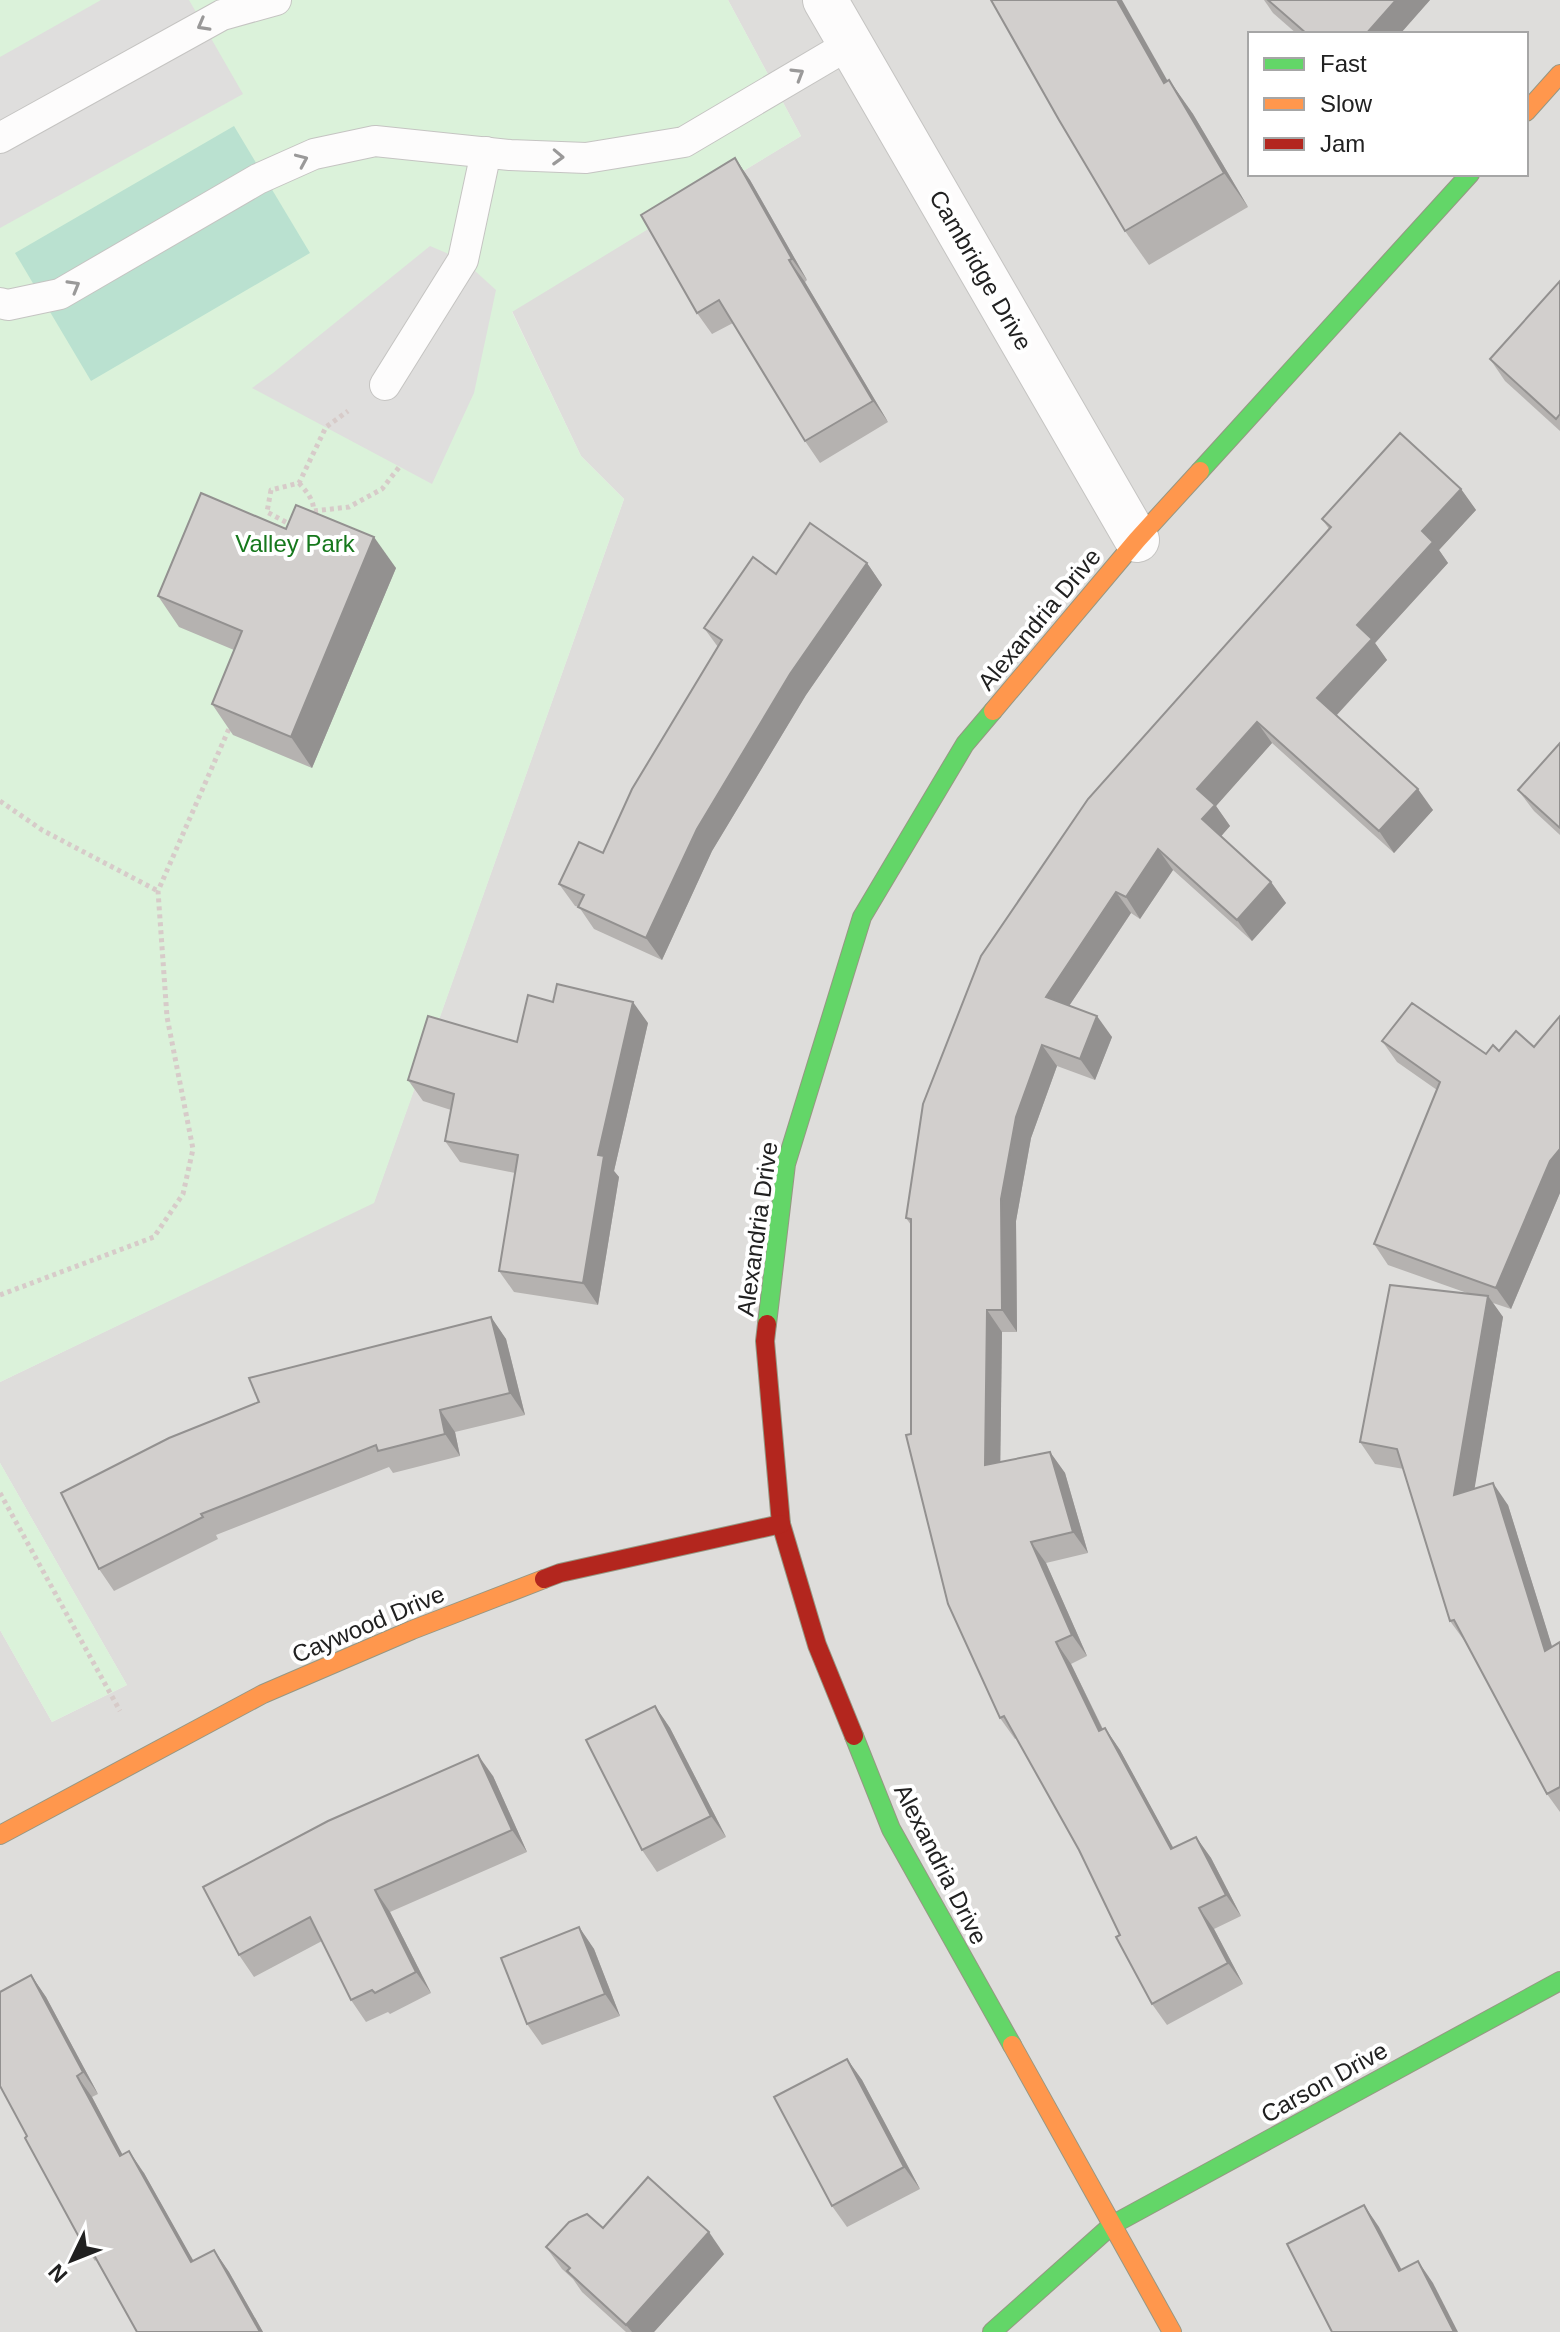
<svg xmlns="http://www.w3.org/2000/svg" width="1560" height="2332" font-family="Arial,sans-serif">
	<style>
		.residential { fill: #dedddb; fill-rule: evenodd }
		.park { fill: #dbf2da }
		.pitch { fill: #bae1d0 }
		.parking { fill: #dfdedd }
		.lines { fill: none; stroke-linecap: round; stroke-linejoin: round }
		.lane-casing { stroke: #c5c4c2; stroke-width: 32 }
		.street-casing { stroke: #c5c4c2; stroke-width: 46 }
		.fast-casing { stroke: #969783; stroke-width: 20 }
		.slow-casing { stroke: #969783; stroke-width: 20 }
		.jam-casing { stroke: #969783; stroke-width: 20 }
		.path { stroke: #d7cbc9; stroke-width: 5; stroke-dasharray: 4 4; stroke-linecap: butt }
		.lane { stroke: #fdfcfc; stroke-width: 30 }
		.street { stroke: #fdfcfc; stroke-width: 44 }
		.fast { stroke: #63d668; stroke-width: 18 }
		.slow { stroke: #ff974d; stroke-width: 18 }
		.jam { stroke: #b3261e; stroke-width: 18 }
		.wall { fill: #b5b2b0 }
		.shaded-wall { fill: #939190 }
		.building { fill: #d2cfcd; stroke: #939190; stroke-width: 2 }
		.oneway { stroke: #9a9999 }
		.labels { text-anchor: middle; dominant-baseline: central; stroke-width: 8; stroke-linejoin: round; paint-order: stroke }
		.street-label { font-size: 24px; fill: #212121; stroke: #fff }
		.park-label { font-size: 24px; fill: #16781c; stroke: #fff }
	</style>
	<rect width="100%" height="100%" fill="#efedea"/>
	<path class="residential" d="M728,0H1560V2332H0V1630L52,1722L127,1685L0,1463V1382L374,1202L624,499L581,456L512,311L801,136ZM1250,34H1526V174H1250Z"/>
	<g class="park">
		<path d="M0,0H728L801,136L512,312L581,456L624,499L374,1203L0,1382Z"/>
		<path d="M0,1463L127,1685L52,1722L0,1630Z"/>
	</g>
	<path class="pitch" d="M234,126L310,253L91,381L15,253Z"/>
	<g class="parking">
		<path d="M101,0H189L243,94L0,228V57Z"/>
		<path d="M430,246L463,260L496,290L474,393L432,484L252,388L273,373Z"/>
	</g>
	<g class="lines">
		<defs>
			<g id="lane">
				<path d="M0,138L222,15L276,0"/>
				<path d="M0,303L8,305L60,294L258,179L314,154L375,141L510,155L586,158L684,142L850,44"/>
				<path d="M385,385L463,260L486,152"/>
			</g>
			<path id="street" d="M825,0L1137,540"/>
			<g id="fast">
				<path d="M1200,471L1470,174"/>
				<path d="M767,1324L786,1164L862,917L965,744L993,711"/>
				<path d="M854,1736L891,1829L1012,2045"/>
				<path d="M992,2332L1112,2225L1560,1981"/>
			</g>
			<g id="slow">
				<path d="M1526,112L1560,74"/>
				<path d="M993,711L1137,540L1200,471"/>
				<path d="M0,1835L263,1694L412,1630L544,1579"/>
				<path d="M1012,2045L1172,2332"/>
			</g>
			<g id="jam">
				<path d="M767,1324L765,1341L781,1524L817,1645L854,1736"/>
				<path d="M544,1579L560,1573L781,1524"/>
			</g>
		</defs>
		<use href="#lane" class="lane-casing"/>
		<use href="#street" class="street-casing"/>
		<use href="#fast" class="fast-casing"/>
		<use href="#slow" class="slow-casing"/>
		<use href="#jam" class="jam-casing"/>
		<g class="path">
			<path d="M299,483C307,492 316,502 313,515"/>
			<path d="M314,511L349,507L382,489L400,466"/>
			<path d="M293,526L267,512L271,490L299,483L326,427L348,411"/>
			<path d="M0,801L42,830L158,891"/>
			<path d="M0,1295L154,1237L183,1194L193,1149L167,1017L158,891L231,724"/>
			<path d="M0,1493L120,1711"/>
		</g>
		<use href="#lane" class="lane"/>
		<use href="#street" class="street"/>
		<use href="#fast" class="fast"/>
		<use href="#slow" class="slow"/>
		<use href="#jam" class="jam"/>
	</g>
	<g class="wall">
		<path d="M1264,0H1430L1400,34H1297L1273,13Z"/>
		<path d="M1169,80L1193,114L1248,207L1149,265L1125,231L1167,81Z"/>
		<path d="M735,158L750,180L807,280L805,282L888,422L820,463L805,441L733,323L712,334L697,313Z"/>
		<path d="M1560,281V431L1505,381L1490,359Z"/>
		<path d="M1461,489L1476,510L1439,550L1448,563L1375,643L1387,660L1336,716L1433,810L1394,853L1272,743L1216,806L1230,826L1221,836L1271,882L1286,903L1252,941L1173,870L1140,919L1131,913L1069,1006L1112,1037L1095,1080L1057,1066L1031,1138L1016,1221L1017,1332H1002L1000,1462L1050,1452L1065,1473L1088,1553L1046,1563L1087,1656L1071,1664L1103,1729L1105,1728L1120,1750L1173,1848L1196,1837L1211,1858L1241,1916L1214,1929L1243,1984L1167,2025L1152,2004L1079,1850L1017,1738L1015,1739L1000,1718L911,1434V1225L906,1218L1329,529L1322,519Z"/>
		<path d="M286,529L396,568L312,768L233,735L212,704L234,650L179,627L158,596Z"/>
		<path d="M867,563L882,585L806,695L712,851L662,960L594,929L579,907L575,906L559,884L603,853L718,647L704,628L776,574Z"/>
		<path d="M1560,743V835L1534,811L1518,790Z"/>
		<path d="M1560,1016V1193L1511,1309L1493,1303L1503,1317L1474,1489L1508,1505L1552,1647L1560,1642V1812L1547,1794L1466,1643L1450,1621L1404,1469L1375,1464L1360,1442L1467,1293L1388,1265L1374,1244L1437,1090L1397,1062L1382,1041L1486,1054L1499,1051L1534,1047Z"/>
		<path d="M648,1023L614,1171L619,1177L598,1305L514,1292L499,1271L515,1173L460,1162L445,1141L451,1110L423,1101L408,1080L517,1042Z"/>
		<path d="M491,1317L506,1339L525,1415L455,1432L460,1456L393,1473L389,1467L216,1535L218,1539L114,1591L99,1569Z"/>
		<path d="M655,1706L670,1728L726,1837L657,1872L642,1850Z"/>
		<path d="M493,1776L527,1852L390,1912L431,1993L390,2014L388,2012L366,2022L351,2000L322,1941L254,1977L239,1955Z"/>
		<path d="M579,1927L594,1949L620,2016L542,2045L527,2024Z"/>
		<path d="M31,1975L46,1997L98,2094L92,2097L122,2155L144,2173L193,2261L214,2250L229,2272L263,2332H137L96,2260L95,2261L80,2239L27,2136Z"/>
		<path d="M847,2059L862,2080L920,2189L847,2227L832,2206Z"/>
		<path d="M603,2228L724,2254L654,2332H626L582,2292L573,2279L562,2269L546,2247Z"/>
	</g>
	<g class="shaded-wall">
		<path d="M1117,0H1122L1188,117L1164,83Z"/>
		<path d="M1396,0H1430L1400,34H1366Z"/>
		<path d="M1169,80L1193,114L1248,207L1224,173Z"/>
		<path d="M735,158L750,180L807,280L792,259Z"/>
		<path d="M789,260L805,282L888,422L873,401Z"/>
		<path d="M1461,489L1476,510L1439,550L1448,563L1375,643L1387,660L1332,720L1317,698L1357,625L1422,531Z"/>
		<path d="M374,537L396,568L312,768L291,737Z"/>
		<path d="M867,563L882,585L806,695L712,851L662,960L646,938L697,829L790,674Z"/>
		<path d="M1257,722L1272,743L1216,806L1230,826L1217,841L1202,819L1197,789Z"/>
		<path d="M1418,789L1433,810L1394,853L1379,831Z"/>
		<path d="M1158,849L1173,870L1140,919L1126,897Z"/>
		<path d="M1271,882L1286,903L1252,941L1237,920Z"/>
		<path d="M1116,892L1131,913L1061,1018L1046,997Z"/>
		<path d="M633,1002L648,1023L614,1171L619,1177L598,1305L583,1283L598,1155Z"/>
		<path d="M1097,1016L1112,1037L1095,1080L1080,1059Z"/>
		<path d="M1042,1045L1057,1066L1031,1138L1016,1221L1017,1332L1002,1310L1001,1199L1016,1117Z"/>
		<path d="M1560,1149V1193L1511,1309L1496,1288L1550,1161Z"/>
		<path d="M1488,1296L1503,1317L1470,1516L1454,1495Z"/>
		<path d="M987,1310L1002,1332L1000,1487L985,1465Z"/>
		<path d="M491,1317L506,1339L525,1415L510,1393Z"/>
		<path d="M440,1410L455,1432L460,1456L445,1434Z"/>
		<path d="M1050,1452L1065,1473L1088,1553L1073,1532Z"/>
		<path d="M1493,1483L1508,1505L1560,1672L1545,1651Z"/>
		<path d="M1031,1542L1046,1563L1087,1656L1072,1635Z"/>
		<path d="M1056,1642L1071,1664L1114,1753L1099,1731Z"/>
		<path d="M655,1706L670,1728L726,1837L711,1816Z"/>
		<path d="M1105,1728L1120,1750L1186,1871L1171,1849Z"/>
		<path d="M478,1755L493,1776L527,1852L512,1830Z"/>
		<path d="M1196,1837L1211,1858L1241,1916L1226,1895Z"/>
		<path d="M375,1890L390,1912L431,1993L416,1972Z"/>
		<path d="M1199,1908L1214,1929L1243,1984L1228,1963Z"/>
		<path d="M579,1927L594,1949L620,2016L605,1994Z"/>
		<path d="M31,1975L46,1997L98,2094L83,2072Z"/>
		<path d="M847,2059L862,2080L920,2189L904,2167Z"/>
		<path d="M77,2076L92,2097L135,2178L120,2156Z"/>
		<path d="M129,2151L144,2173L206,2283L191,2262Z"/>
		<path d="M1364,2205L1379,2227L1414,2293L1399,2271Z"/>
		<path d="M709,2232L724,2254L654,2332H632L626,2325Z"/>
		<path d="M214,2250L229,2272L263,2332H260Z"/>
		<path d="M1418,2261L1433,2283L1458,2332H1454Z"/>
	</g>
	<g class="building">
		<path d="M991,0H1117L1164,83L1169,80L1224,173L1125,231L1059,120Z"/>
		<path d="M1268,0H1396L1366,34H1307Z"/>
		<path d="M735,158L792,259L789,260L873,401L805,441L719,300L697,313L641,215Z"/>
		<path d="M1560,281V414L1556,419L1490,359Z"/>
		<path d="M1400,433L1461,489L1422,531L1433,542L1357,625L1372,639L1317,698L1418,789L1379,831L1257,722L1197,789L1215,805L1202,819L1271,882L1237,920L1158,849L1126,897L1116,892L1046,997L1097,1016L1080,1059L1042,1045L1016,1117L1001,1199L1002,1310H987L985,1465L1050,1452L1073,1532L1031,1542L1072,1635L1056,1642L1099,1731L1105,1728L1171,1849L1196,1837L1226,1895L1199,1908L1228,1963L1152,2004L1116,1937L1120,1935L1079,1850L1004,1716L1000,1718L948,1604L906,1435L911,1434V1219L906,1218L923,1104L981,956L1088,799L1331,527L1322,519Z"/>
		<path d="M201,493L286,529L296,505L374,537L291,737L212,704L242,631L158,596Z"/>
		<path d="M810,523L867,563L790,674L697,829L646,938L578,907L584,895L559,884L579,842L603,853L632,789L722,640L704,628L753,557L776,574Z"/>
		<path d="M1560,743V828L1518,790Z"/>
		<path d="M557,984L633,1002L598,1155L604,1156L583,1283L499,1271L518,1155L445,1141L454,1094L408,1080L428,1016L517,1042L528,995L553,1002Z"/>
		<path d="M1412,1003L1486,1054L1493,1045L1499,1051L1516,1031L1534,1047L1560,1016V1149L1550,1161L1496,1288L1374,1244L1440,1082L1382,1041Z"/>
		<path d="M1390,1285L1488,1296L1454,1495L1493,1483L1545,1651L1560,1642V1787L1547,1794L1454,1620L1450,1621L1397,1449L1360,1442Z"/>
		<path d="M491,1317L510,1393L440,1410L445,1434L378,1451L376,1445L201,1514L203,1517L99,1569L61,1493L169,1438L259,1402L249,1378Z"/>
		<path d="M655,1706L711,1816L642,1850L586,1740Z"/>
		<path d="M478,1755L512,1830L375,1890L416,1972L375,1993L372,1990L351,2000L310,1917L239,1955L203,1887L328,1821Z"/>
		<path d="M579,1927L605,1994L527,2024L501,1958Z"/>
		<path d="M31,1975L83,2072L77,2076L120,2156L129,2151L191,2262L214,2250L260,2332H137L84,2237L80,2239L25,2138L27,2136L0,2086V1992Z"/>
		<path d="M847,2059L904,2167L832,2206L774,2097Z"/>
		<path d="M648,2177L709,2232L626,2325L567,2271L570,2268L546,2247L569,2222L587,2214L603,2228Z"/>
		<path d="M1364,2205L1399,2271L1418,2261L1454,2332H1332L1287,2244Z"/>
	</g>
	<defs><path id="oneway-chevron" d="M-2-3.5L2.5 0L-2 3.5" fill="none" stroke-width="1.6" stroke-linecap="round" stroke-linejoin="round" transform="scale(2)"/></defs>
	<g class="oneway">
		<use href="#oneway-chevron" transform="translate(203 25) rotate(151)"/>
		<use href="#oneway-chevron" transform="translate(798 74) rotate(-31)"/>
		<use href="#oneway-chevron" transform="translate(558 157) rotate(2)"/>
		<use href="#oneway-chevron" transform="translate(302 160) rotate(-24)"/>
		<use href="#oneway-chevron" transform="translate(74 286) rotate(-30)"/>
	</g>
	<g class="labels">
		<g class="street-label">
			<text transform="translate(981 270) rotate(60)">Cambridge Drive</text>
			<text transform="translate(1039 619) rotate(-50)">Alexandria Drive</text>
			<text transform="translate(757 1229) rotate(-82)">Alexandria Drive</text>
			<text transform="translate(368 1624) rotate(-23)">Caywood Drive</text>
			<text transform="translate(941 1864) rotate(63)">Alexandria Drive</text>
			<text transform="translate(1324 2082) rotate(-29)">Carson Drive</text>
		</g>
		<g class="park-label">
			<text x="295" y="543">Valley Park</text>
		</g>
	</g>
	<rect x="1248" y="32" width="280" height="144" fill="#ffffff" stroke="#a6a6a6" stroke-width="2"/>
	<rect x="1264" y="58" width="40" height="12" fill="#63d668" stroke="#a6a6a6" stroke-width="2"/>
	<text x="1320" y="72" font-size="24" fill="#212121">Fast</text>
	<rect x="1264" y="98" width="40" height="12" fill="#ff974d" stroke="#a6a6a6" stroke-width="2"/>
	<text x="1320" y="112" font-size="24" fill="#212121">Slow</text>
	<rect x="1264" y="138" width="40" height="12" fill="#b3261e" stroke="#a6a6a6" stroke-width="2"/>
	<text x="1320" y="152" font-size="24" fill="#212121">Jam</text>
	<g transform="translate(72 2260) rotate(227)" stroke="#ffffff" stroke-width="6" paint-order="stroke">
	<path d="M0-6L14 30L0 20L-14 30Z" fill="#212121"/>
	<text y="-12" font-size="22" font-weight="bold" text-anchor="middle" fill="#212121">N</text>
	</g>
</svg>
